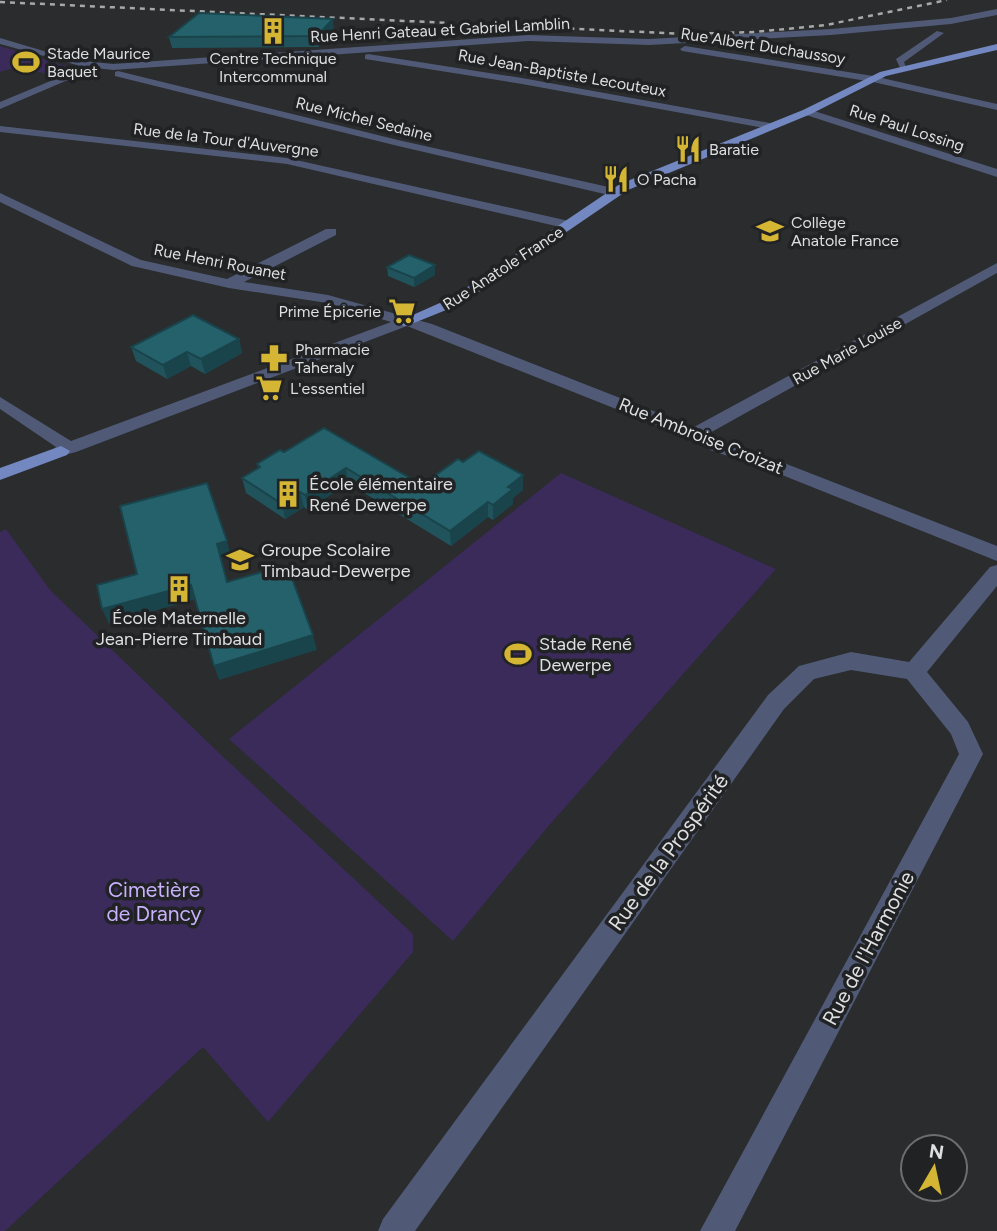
<svg xmlns="http://www.w3.org/2000/svg" width="997" height="1231" font-family="Figtree,sans-serif">
	<style>
		.green { fill: #3b2b5b }
		.lines { fill: none; stroke-linecap: round; stroke-linejoin: round }
		.minor { fill: #505a76; fill-rule: evenodd }
		.major { fill: #7388c0; fill-rule: evenodd }
		.rail { stroke: #a7a8aa; stroke-width: 2.5; stroke-dasharray: 5 5; stroke-linecap: butt }
		.wall { fill: #20535c }
		.shaded-wall { fill: #1a444b }
		.building { fill: #25616b; stroke: #1a444b; stroke-width: 2 }
		.labels { text-anchor: middle; dominant-baseline: central; stroke-width: 7; stroke-linejoin: round; paint-order: stroke }
		.far-street-label { font-size: 16px; fill: #dedfe1; stroke: #202224 }
		.far-poi-label { font-size: 16px; fill: #dedfe1; stroke: #202224; text-anchor: start }
		.street-label { font-size: 18px; fill: #dedfe1; stroke: #202224 }
		.poi-label { font-size: 18px; fill: #dedfe1; stroke: #202224; text-anchor: start }
		.near-street-label { font-size: 21px; fill: #dedfe1; stroke: #202224 }
		.near-park-label { font-size: 21px; fill: #c7b0fc; stroke: #202224 }
	</style>
	<rect width="100%" height="100%" fill="#2a2c2d"/>
	<g class="green">
		<path d="M0,46L69,67L71,71C47,82 26,61 0,72Z"/>
		<path d="M561,473L776,569L545,830L453,941L229,739Z"/>
		<path d="M6,529L50,590L217,751L413,934V952L268,1122L203,1047L5,1231H0V532Z"/>
	</g>
	<g class="lines">
		<g class="minor">
			<path d="M997,9V15L951,24L831,35L649,45L528,41L113,70L96,68L0,109V102L84,67L0,44V38L74,60L113,64L528,35L649,39L831,29L951,18Z"/>
			<path d="M937,31L944,33L904,62L907,70H901L896,59Z"/>
			<path d="M685,46L873,76L997,104V110L873,82L682,51L680,49Z"/>
			<path d="M368,54L522,78L770,123L775,126L770,129L522,84L365,59V55Z"/>
			<path d="M118,71L398,140L613,188L619,192L613,196L398,146L115,76V72Z"/>
			<path d="M803,110H811L997,169V177L803,114Z"/>
			<path d="M0,126L287,158L569,221L575,225L569,229L287,164L0,132Z"/>
			<path d="M0,193L141,260L227,279L326,229H336V235L244,282L328,295L432,324L694,427L997,263V273L708,434L722,442L784,463L997,546V561L772,471L710,450L689,438L407,326L76,452L61,456L55,455L52,451L56,447L0,409V397L71,441L391,322L327,303L229,288L132,266L0,202Z"/>
			<path d="M997,565V586L927,672L968,722L983,754L735,1231H700L959,754L951,734L907,679L851,670L814,679L784,709L415,1231H378L383,1219L768,695L799,666L851,652L909,662L990,567Z"/>
		</g>
		<g class="major">
			<path d="M997,44V50L886,76L811,114L628,190L461,304L409,325L404,326L397,322L451,298L620,184L803,110L880,72Z"/>
			<path d="M61,446L70,451L67,455L0,480V468Z"/>
		</g>
		<path class="rail" d="M0,2L685,34L755,32L826,25L947,0"/>
	</g>
	<g class="wall">
		<path d="M334,30L318,47L172,48L169,37Z"/>
		<path d="M435,265V275L414,287L388,276L387,267Z"/>
		<path d="M239,339L242,353L205,374L191,366L167,379L136,361L131,347Z"/>
		<path d="M284,452L422,485L523,490L513,498V504L493,520L488,517L451,546L348,483L308,510L304,507L285,519L246,493L242,478L258,468L257,464Z"/>
	</g>
	<g class="shaded-wall">
		<path d="M333,19L334,30L318,47L317,36Z"/>
		<path d="M435,265V275L414,287V278Z"/>
		<path d="M239,339L242,353L205,374L201,359Z"/>
		<path d="M187,352L191,366L167,379L163,365Z"/>
		<path d="M346,468L348,483L308,510L305,495Z"/>
		<path d="M523,475V490L513,498V504L493,520V505L508,487Z"/>
		<path d="M300,492L304,507L285,519L282,504Z"/>
		<path d="M488,502V517L451,546L450,531Z"/>
		<path d="M227,541L231,556L221,558L232,597L217,544Z"/>
		<path d="M191,585L196,599L109,624L102,609Z"/>
		<path d="M313,635L317,650L219,680L214,666Z"/>
	</g>
	<g class="building">
		<path d="M199,13L333,19L317,36L169,37Z"/>
		<path d="M409,255L435,265L414,278L387,267Z"/>
		<path d="M193,315L239,339L201,359L187,352L163,365L131,347Z"/>
		<path d="M324,428L422,485L458,459L463,462L479,451L523,475L508,487L513,489L493,505L488,502L450,531L346,468L305,495L300,492L282,504L242,478L260,467L257,464L280,450L284,452Z"/>
		<path d="M207,483L227,541L217,544L227,582L287,565L313,635L214,666L191,585L102,609L97,585L137,574L120,506Z"/>
	</g>
	<defs>
		<symbol id="building-bare" viewBox="-9 -9 18 18"><path d="M-4-6H4V6H1V3H-1V6H-4ZM-2.5-4.3h1.7v1.8h-1.7ZM.8-4.3h1.7v1.8H.8ZM-2.5-1h1.7V.8h-1.7ZM.8-1h1.7V.8H.8Z" fill="#d5b534" stroke="#202224" stroke-width="2.5" paint-order="stroke"/></symbol>
		<symbol id="stadium-bare" viewBox="-9 -9 18 18"><path d="M0-5a6.5 5 0 1 0 0 10a6.5 5 0 1 0 0-10ZM-3.5-1.8h7v3.6h-7Z" fill="#d5b534" stroke="#202224" stroke-width="2.5" paint-order="stroke"/></symbol>
		<symbol id="restaurant-bare" viewBox="-9 -9 18 18"><path d="M-5-6h1v4h1v-4h1v4h1v-4h1v5L-1.5 .5V6h-2V.5L-5-1ZM5-6V6H3V1.5H1.5Q1.5-4 5-6Z" fill="#d5b534" stroke="#202224" stroke-width="2.5" paint-order="stroke"/></symbol>
		<symbol id="school-bare" viewBox="-9 -9 18 18"><path d="M0-5L7-2L0 1L-7-2ZM-4 1L0 2.5L4 1V4Q0 6-4 4Z" fill="#d5b534" stroke="#202224" stroke-width="2.5" paint-order="stroke"/></symbol>
		<symbol id="supermarket-bare" viewBox="-9 -9 18 18"><path d="M-6-5.5h2.5l.6 2H6L4.5 2H-2.5L-4.4-4H-6ZM-1.5 3.2a1.3 1.3 0 1 0 .1 0ZM3 3.2a1.3 1.3 0 1 0 .1 0Z" fill="#d5b534" stroke="#202224" stroke-width="2.5" paint-order="stroke"/></symbol>
		<symbol id="pharmacy-bare" viewBox="-9 -9 18 18"><path d="M-2-6h4v4h4v4h-4v4h-4v-4h-4v-4h4Z" fill="#d5b534" stroke="#202224" stroke-width="2.5" paint-order="stroke"/></symbol>
	</defs>
	<g fill-rule="evenodd">
		<use href="#building-bare" x="254" y="12" width="38" height="38"/>
		<use href="#stadium-bare" x="7" y="43" width="38" height="38"/>
		<use href="#restaurant-bare" x="669" y="130" width="38" height="38"/>
		<use href="#restaurant-bare" x="597" y="160" width="38" height="38"/>
		<use href="#school-bare" x="751" y="212" width="38" height="38"/>
		<use href="#supermarket-bare" x="383" y="292" width="38" height="38"/>
		<use href="#pharmacy-bare" x="255" y="339" width="38" height="38"/>
		<use href="#supermarket-bare" x="250" y="369" width="38" height="38"/>
		<use href="#building-bare" x="269" y="475" width="38" height="38"/>
		<use href="#school-bare" x="221" y="541" width="38" height="38"/>
		<use href="#building-bare" x="160" y="570" width="38" height="38"/>
		<use href="#stadium-bare" x="499" y="635" width="38" height="38"/>
	</g>
	<g class="labels">
		<g class="far-street-label">
			<text transform="translate(440 30) rotate(-3)">Rue Henri Gateau et Gabriel Lamblin</text>
			<text transform="translate(763 46) rotate(9)">Rue Albert Duchaussoy</text>
			<text transform="translate(562 73) rotate(10)">Rue Jean-Baptiste Lecouteux</text>
			<text transform="translate(364 119) rotate(14)">Rue Michel Sedaine</text>
			<text transform="translate(907 128) rotate(18)">Rue Paul Lossing</text>
			<text transform="translate(226 140) rotate(7)">Rue de la Tour d'Auvergne</text>
			<text transform="translate(220 262) rotate(11)">Rue Henri Rouanet</text>
			<text transform="translate(503 268) rotate(-33)">Rue Anatole France</text>
			<text transform="translate(847 351) rotate(-29)">Rue Marie Louise</text>
		</g>
		<g class="far-poi-label">
			<text x="47" y="53">Stade Maurice<tspan x="47" dy="18">Baquet</tspan></text>
			<text x="273" y="58" text-anchor="middle">Centre Technique<tspan x="273" dy="18">Intercommunal</tspan></text>
			<text x="709" y="149">Baratie</text>
			<text x="637" y="179">O Pacha</text>
			<text x="791" y="222">Collège<tspan x="791" dy="18">Anatole France</tspan></text>
			<text x="381" y="311" text-anchor="end">Prime Épicerie</text>
			<text x="295" y="349">Pharmacie<tspan x="295" dy="18">Taheraly</tspan></text>
			<text x="290" y="388">L'essentiel</text>
		</g>
		<g class="street-label">
			<text transform="translate(701 436) rotate(22)">Rue Ambroise Croizat</text>
		</g>
		<g class="poi-label">
			<text x="309" y="484">École élémentaire<tspan x="309" dy="21">René Dewerpe</tspan></text>
			<text x="261" y="550">Groupe Scolaire<tspan x="261" dy="21">Timbaud-Dewerpe</tspan></text>
			<text x="179" y="618" text-anchor="middle">École Maternelle<tspan x="179" dy="21">Jean-Pierre Timbaud</tspan></text>
			<text x="539" y="644">Stade René<tspan x="539" dy="21">Dewerpe</tspan></text>
		</g>
		<g class="near-street-label">
			<text transform="translate(668 852) rotate(-54)">Rue de la Prospérité</text>
			<text transform="translate(868 948) rotate(-62)">Rue de l'Harmonie</text>
		</g>
		<g class="near-park-label">
			<text x="154" y="889">Cimetière<tspan x="154" dy="24">de Drancy</tspan></text>
		</g>
	</g>
	<g transform="translate(934 1168) rotate(9)"><circle r="33" fill="#202224" stroke="#6c6e70" stroke-width="2"/>
	<path d="M0-5L12 26L0 18L-12 26Z" fill="#d5b534"/>
	<text y="-10" font-size="19" font-weight="bold" text-anchor="middle" fill="#dedfe1">N</text>
	</g>
</svg>
